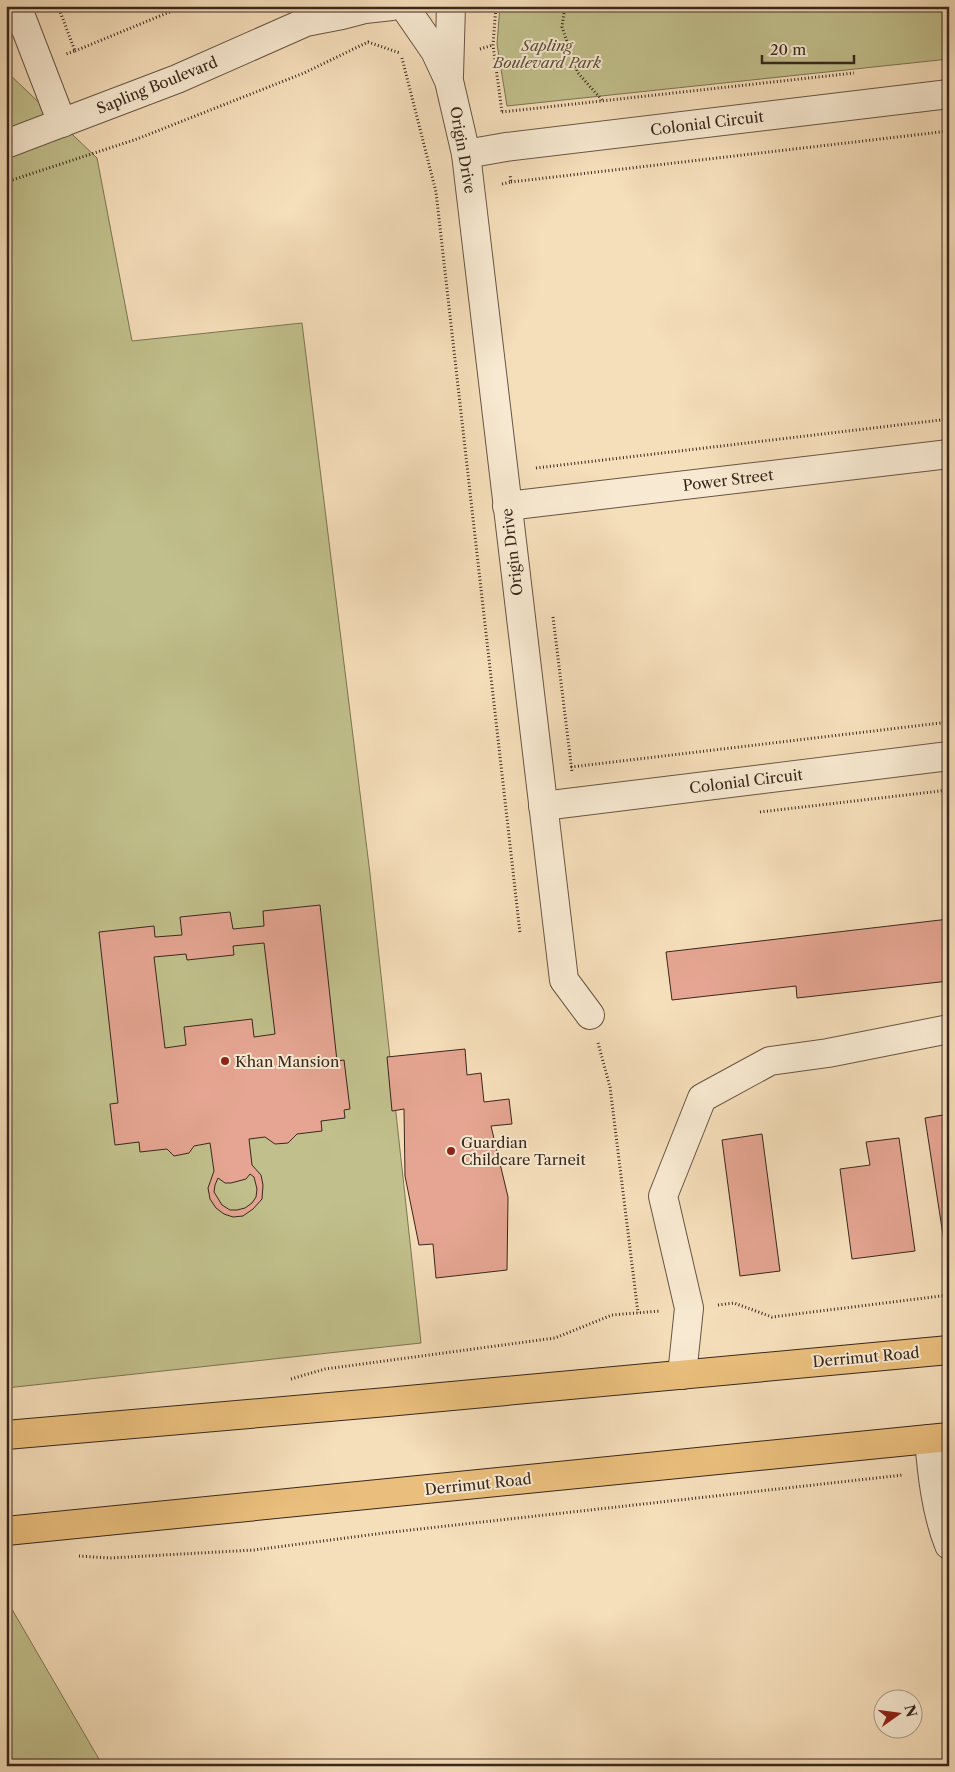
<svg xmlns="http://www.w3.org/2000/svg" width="955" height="1772" font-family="'Libre Caslon Text',serif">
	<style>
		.green { fill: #c1c08c; stroke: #7c7454 }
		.building { fill: #e5a592; stroke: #38271d; fill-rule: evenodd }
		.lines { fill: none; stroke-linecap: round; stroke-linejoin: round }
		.minor-casing { stroke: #675544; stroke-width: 30 }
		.major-casing { stroke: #38271d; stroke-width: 30 }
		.path { stroke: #38271d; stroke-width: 3; stroke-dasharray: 1 2.5; stroke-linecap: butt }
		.minor { stroke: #f8ead2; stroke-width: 28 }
		.major { stroke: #eabf7d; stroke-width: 28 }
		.poi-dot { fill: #8f2418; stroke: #f8ead2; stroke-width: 2 }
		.labels { text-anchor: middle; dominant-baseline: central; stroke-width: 4; stroke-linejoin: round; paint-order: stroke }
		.park-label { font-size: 15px; font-style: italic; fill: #5a4d39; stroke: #f8ead2 }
		.street-label { font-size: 15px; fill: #38271d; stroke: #f8ead2 }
		.poi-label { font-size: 15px; fill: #38271d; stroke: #f8ead2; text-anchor: start }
	</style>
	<rect width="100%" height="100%" fill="#f5deba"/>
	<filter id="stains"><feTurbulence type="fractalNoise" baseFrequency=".004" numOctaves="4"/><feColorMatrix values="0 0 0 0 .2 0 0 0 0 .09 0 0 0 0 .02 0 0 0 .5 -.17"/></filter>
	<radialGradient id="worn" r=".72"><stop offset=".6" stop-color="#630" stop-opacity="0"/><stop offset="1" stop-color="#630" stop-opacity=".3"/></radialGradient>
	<g class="green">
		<path d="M500,6H949V59L507,106L497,44Z"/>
		<path d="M6,71L97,158L132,341L302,323L370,874L421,1343L6,1388Z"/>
		<path d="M6,1599L103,1766H6Z"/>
	</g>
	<g class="building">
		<path d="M320,905L337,1061L344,1060L350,1109L344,1110L345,1118L321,1121L322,1131L297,1134L288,1143L275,1144L265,1137L249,1139L252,1165L261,1175L263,1185L262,1199L253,1209L243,1216L233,1217L224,1214L216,1208L210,1199L208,1188L214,1171L210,1143L194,1146L189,1153L174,1156L167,1149L140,1152L139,1142L115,1145L110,1104L118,1103L99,932L154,926L155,937L182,935L180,917L230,912L233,929L264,926L263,911ZM264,943L275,1034L254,1037L252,1019L184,1027L186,1045L165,1048L154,957L186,954L187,960L234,955L233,946ZM250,1174L254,1177L257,1189L256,1197L252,1203L245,1208L237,1210H230L222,1205L214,1192L215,1185L218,1178L225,1183H231L246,1179Z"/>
		<path d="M949,919V981L797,998L796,986L672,1000L666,952Z"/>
		<path d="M465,1049L467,1075L481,1073L484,1102L509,1099L512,1124L491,1126L508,1197L507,1270L436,1278L433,1244L419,1245L405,1176L404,1109L392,1111L387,1057Z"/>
		<path d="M949,1114V1247L945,1248L925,1118Z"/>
		<path d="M762,1134L780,1271L740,1276L722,1140Z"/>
		<path d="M899,1138L915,1251L852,1259L840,1169L870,1165L866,1142Z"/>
	</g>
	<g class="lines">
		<defs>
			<g id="minor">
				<path d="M17,6L62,123"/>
				<path d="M406,9L435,51L449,81L466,154L564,980L590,1015"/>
				<path d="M449,75L451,6"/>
				<path d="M6,144L177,79L306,22L342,15L365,9L392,6"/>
				<path d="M466,154L506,147L949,94"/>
				<path d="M507,506L949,454"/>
				<path d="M543,806L949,756"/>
				<path d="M682,1375L689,1308L663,1196L702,1098L770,1061L828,1053L949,1029"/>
				<path d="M929,1439C932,1475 936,1512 949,1545"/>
			</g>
			<g id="major">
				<path d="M6,1435L387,1402L949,1350"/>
				<path d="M6,1531L949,1437"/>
			</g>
		</defs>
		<use href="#minor" class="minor-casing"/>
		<use href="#major" class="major-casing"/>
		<g class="path">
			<path d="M58,6L75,51L66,54"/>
			<path d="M496,6L493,45L502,112"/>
			<path d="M565,6L562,27L578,73L602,100"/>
			<path d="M480,49L493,45"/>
			<path d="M75,51L184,6"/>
			<path d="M402,58L436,192L520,933"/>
			<path d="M502,112L854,73"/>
			<path d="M6,182L137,139L304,73L368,42L400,53"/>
			<path d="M511,182L949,131"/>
			<path d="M502,184L511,182L510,175"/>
			<path d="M536,468L949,419"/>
			<path d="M553,617L572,772"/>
			<path d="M571,767L949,722"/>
			<path d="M760,812L949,790"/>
			<path d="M598,1043L610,1087L638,1313"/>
			<path d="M718,1305L734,1303L772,1317L949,1295"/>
			<path d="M291,1379L325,1369L555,1338L612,1315L660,1311"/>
			<path d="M79,1556L110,1558L254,1550L384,1533L903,1475"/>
		</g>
		<use href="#minor" class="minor"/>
		<use href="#major" class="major"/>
	</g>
	<g class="poi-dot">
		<circle cx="225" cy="1061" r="5"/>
		<circle cx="451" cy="1151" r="5"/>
	</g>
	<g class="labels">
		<g class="park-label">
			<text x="547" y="45">Sapling<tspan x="547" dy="17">Boulevard Park</tspan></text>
		</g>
		<g class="street-label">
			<text transform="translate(157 85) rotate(-22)">Sapling Boulevard</text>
			<text transform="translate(707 123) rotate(-7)">Colonial Circuit</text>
			<text transform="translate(463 150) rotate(80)">Origin Drive</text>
			<text transform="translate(728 480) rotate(-7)">Power Street</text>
			<text transform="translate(512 552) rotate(-97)">Origin Drive</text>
			<text transform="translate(746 781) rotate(-7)">Colonial Circuit</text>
			<text transform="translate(866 1357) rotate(-5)">Derrimut Road</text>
			<text transform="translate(478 1484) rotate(-6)">Derrimut Road</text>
		</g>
		<g class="poi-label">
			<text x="235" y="1061">Khan Mansion</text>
			<text x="461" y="1142">Guardian<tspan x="461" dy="17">Childcare Tarneit</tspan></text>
		</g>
	</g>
	<rect width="955" height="1772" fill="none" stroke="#f5deba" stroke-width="25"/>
	<rect x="8" y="8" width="940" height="1757" fill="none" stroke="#38271d" stroke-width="2.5"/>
	<rect x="12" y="12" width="930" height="1747" fill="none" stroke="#38271d"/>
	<g transform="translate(898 1714) rotate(76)"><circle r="24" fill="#f8ead2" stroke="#ab9c8a"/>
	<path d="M0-4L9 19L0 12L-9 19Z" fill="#8f2418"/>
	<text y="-8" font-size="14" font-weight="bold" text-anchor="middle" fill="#38271d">N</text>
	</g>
	<path d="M762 55v8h92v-8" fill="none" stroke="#38271d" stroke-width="2.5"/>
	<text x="770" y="55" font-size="15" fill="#38271d" stroke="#f8ead2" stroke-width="4" paint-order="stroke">20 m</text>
	<rect width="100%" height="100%" filter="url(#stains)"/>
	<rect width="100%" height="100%" fill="url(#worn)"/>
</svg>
